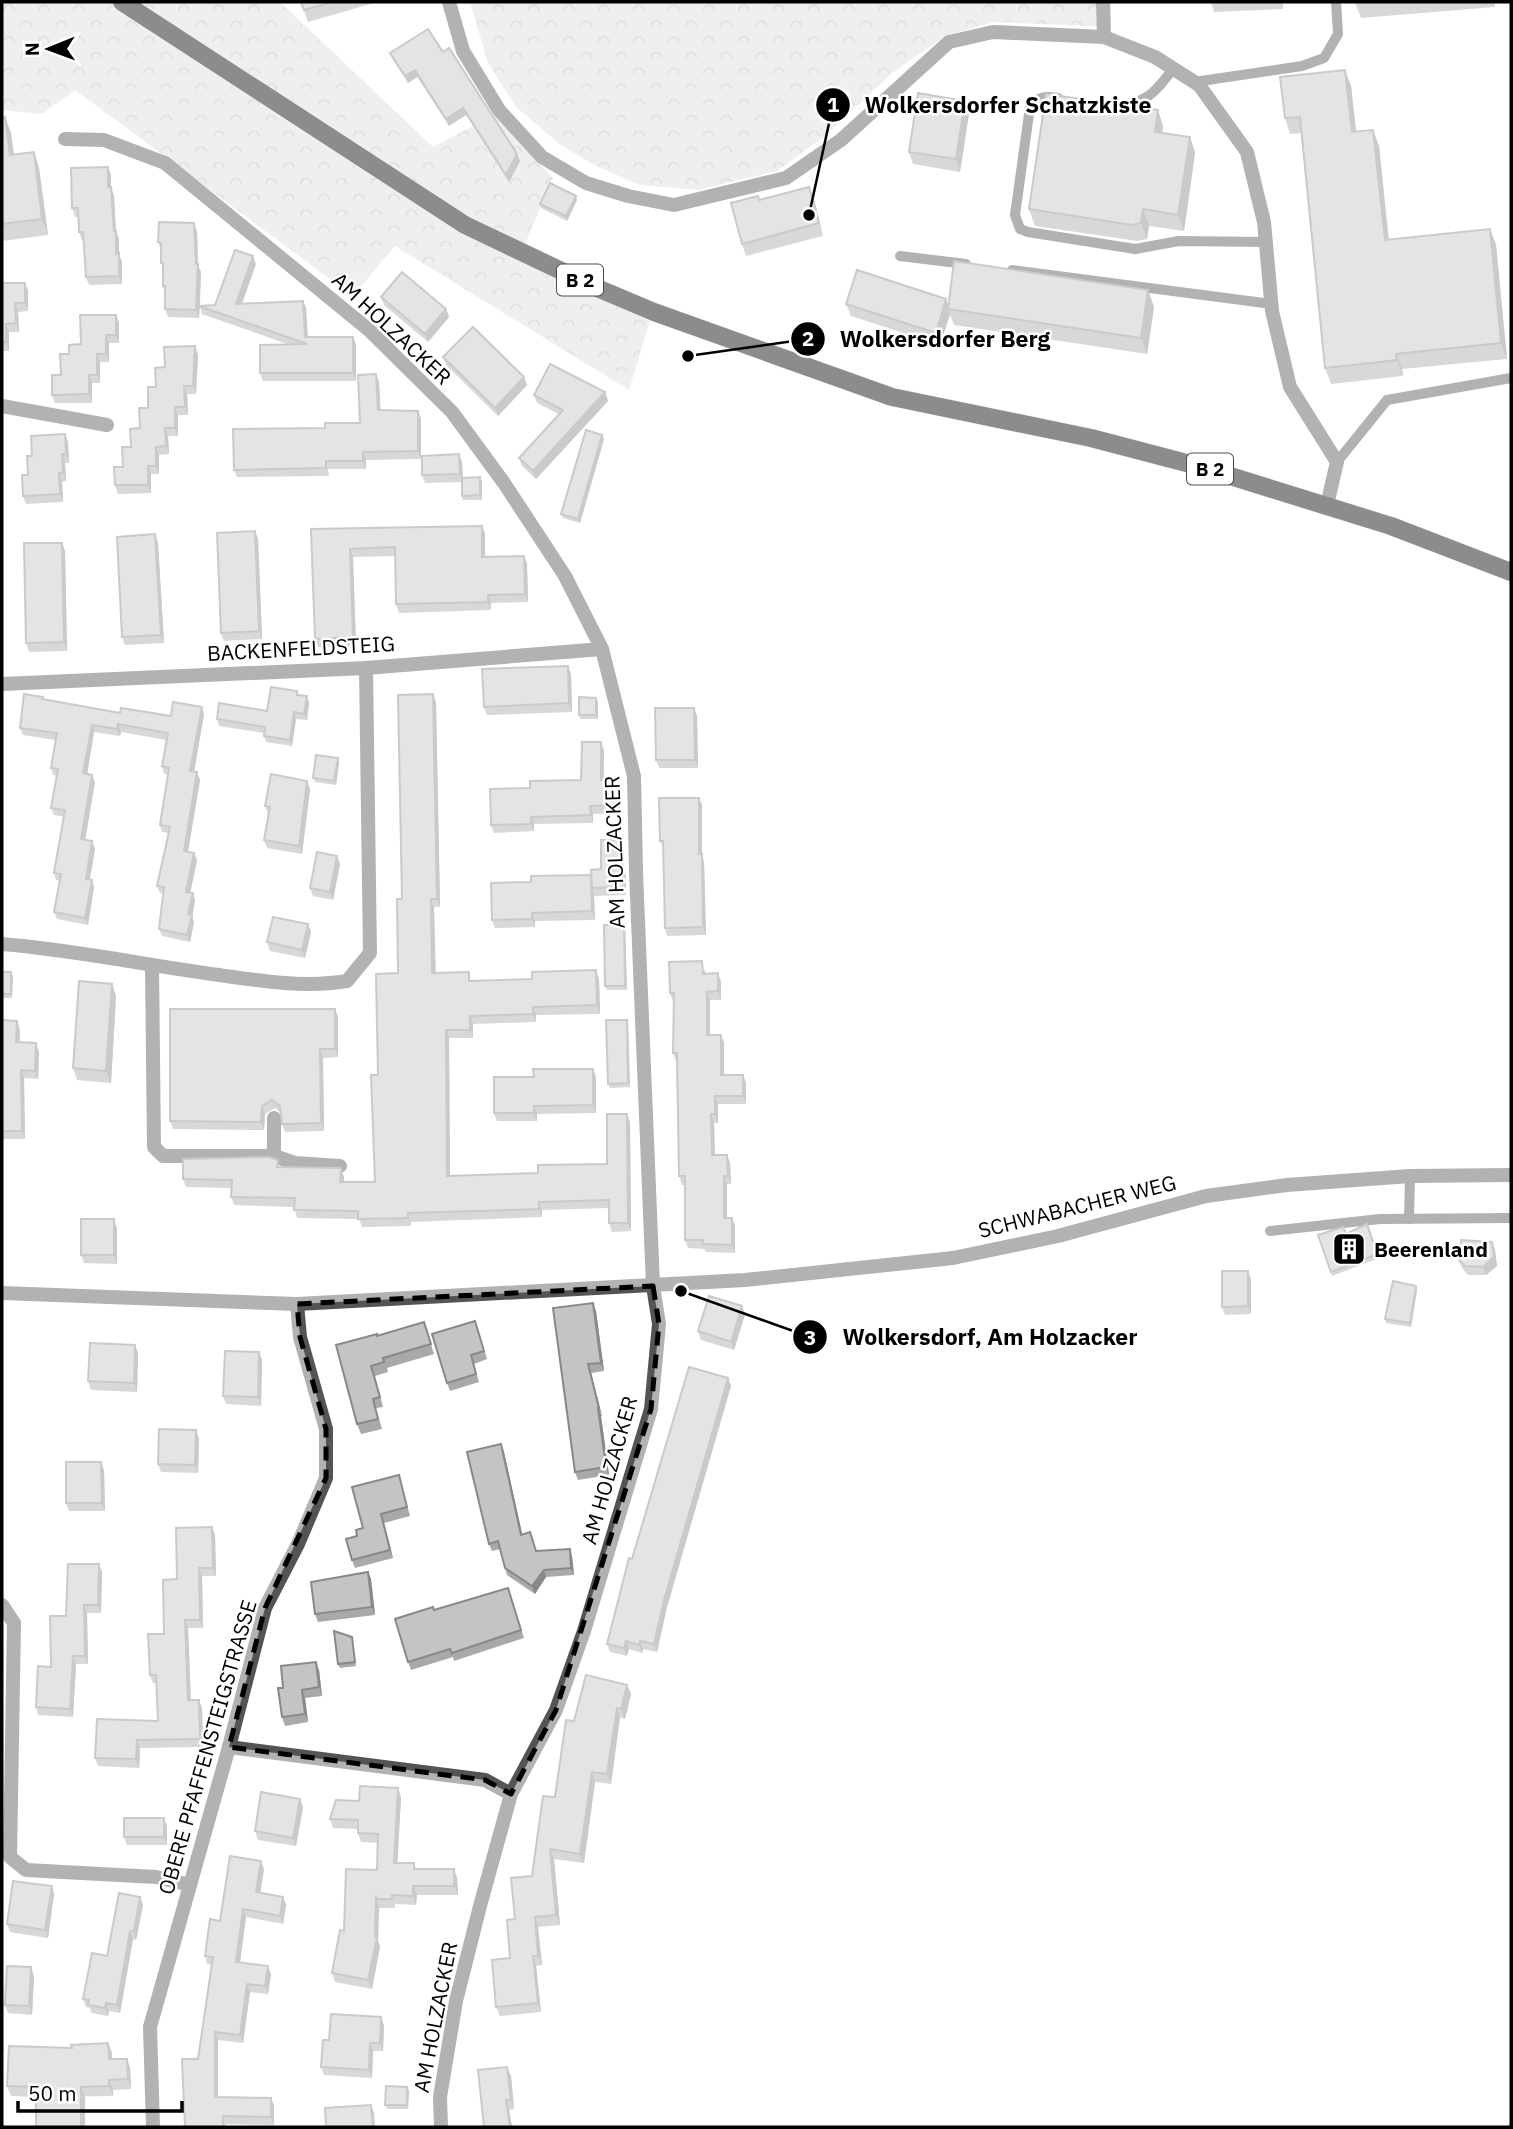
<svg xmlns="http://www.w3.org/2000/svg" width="1513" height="2129" font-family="'IBM Plex Sans',sans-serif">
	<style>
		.forest { fill: url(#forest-crowns) }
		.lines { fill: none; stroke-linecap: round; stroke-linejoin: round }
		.primary-casing { stroke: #dbdbdb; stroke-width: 19 }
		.service { stroke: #545454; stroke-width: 10 }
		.minor { stroke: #545454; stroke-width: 14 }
		.primary { stroke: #000; stroke-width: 18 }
		.wall { fill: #a9a9a9 }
		.shaded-wall { fill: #898989 }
		.building { fill: #c4c4c4; stroke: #898989; stroke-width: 2 }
		.marked { fill: none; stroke: #000; stroke-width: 5; stroke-dasharray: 14 9; stroke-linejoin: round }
		.labels { text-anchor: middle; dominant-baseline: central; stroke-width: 5; stroke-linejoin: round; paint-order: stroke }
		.shield { fill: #fff; stroke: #4c4c4c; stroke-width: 2 }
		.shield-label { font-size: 19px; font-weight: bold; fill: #000 }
		.street-label { font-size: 21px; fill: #000; stroke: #fff }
		.poi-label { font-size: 21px; font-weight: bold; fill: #000; stroke: #fff; text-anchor: start }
		.leader { fill: none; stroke: #000; stroke-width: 2.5 }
		.callout-dot { fill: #000; stroke: #fff; stroke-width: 2.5 }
		.mark-label { font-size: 21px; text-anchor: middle; font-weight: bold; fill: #fff }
		.callout-label { font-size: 23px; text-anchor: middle; font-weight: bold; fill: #000; stroke: #fff; stroke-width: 5; stroke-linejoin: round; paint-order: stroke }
	</style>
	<defs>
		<pattern id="forest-crowns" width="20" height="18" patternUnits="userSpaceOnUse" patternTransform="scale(1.75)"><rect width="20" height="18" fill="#dbdbdb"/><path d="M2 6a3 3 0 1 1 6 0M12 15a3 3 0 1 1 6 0" fill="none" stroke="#bababa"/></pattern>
	</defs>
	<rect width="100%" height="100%" fill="#fff"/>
	<g class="forest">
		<path d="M2,2H280L433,147L494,115L553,178L519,258L652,314L629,390L395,246L353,296L75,90L42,114L2,110Z"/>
		<path d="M470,2H1111V27L994,22L945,36L892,73L825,136L777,171L698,190L640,185L594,165L561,145L517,108L488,63Z"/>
	</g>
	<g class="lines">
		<defs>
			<path id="primary" d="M122,2L465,225L597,288L654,312L892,397L1091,438L1198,466L1391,526L1511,572"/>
		</defs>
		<use href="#primary" class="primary-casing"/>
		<g class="service">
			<path d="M1194,82L1302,66L1324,58L1338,34L1336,2"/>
			<path d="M1058,98C1046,96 1038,96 1030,107L1015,215L1020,229L1028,232L1135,249L1179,241L1266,242"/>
			<path d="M1111,106C1145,105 1154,94 1173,69"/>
			<path d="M900,256L966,264"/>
			<path d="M1012,270L1272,304"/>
			<path d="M1337,462L1387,400L1511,378"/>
			<path d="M1409,1219L1410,1176"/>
			<path d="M1270,1231L1380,1219L1511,1218"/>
		</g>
		<g class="minor">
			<path d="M449,2L463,51L499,110L542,157L586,183L628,196L674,205L786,178L841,140L949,42L993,32L1104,37L1155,57L1199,85L1247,152L1264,222L1272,311L1290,387L1337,462L1327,505"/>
			<path d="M1103,2L1104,37"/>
			<path d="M65,139L104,140L165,163L369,330L452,412L504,483L565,576L602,649L634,776L636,872L653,1286L659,1324L651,1409L584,1631L556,1710L511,1794L480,1906L456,2001L440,2097L441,2127"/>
			<path d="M2,406L107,425"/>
			<path d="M2,684L366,668L602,649"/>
			<path d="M2,944C75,950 146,965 219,975C260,981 306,988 347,981L370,953L366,668"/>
			<path d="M152,966L154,1147L163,1156H274L295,1163L340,1166"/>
			<path d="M274,1156V1118"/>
			<path d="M2,1293L297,1304L745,1280L953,1258L1058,1236L1206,1196L1287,1185L1410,1176L1511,1175"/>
			<path d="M2,1605L14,1623L10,1857L26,1870L156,1877L190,1885"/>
			<path d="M229,1747L485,1780L511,1794"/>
			<path d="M153,2127L150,2027L229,1747L265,1608L298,1544L326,1478V1429L300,1337L297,1304"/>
		</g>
		<use href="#primary" class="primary"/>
	</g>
	<g class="wall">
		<path d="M301,2H374V3L308,22Z"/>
		<path d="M1211,2H1283V9L1214,12Z"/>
		<path d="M1355,2H1495V7L1361,18Z"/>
		<path d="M443,52L517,154L520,161L509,182L466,115L449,126L417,77L408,83L393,60L390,53Z"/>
		<path d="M1351,86L1356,132L1379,146L1389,240L1490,229L1496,245L1507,359L1402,369L1403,376L1331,384L1325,368L1301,133L1290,134L1285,118Z"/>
		<path d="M965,101L969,113L960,172L913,164L909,152Z"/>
		<path d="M2,118L11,133L14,155L39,168L48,235L2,241Z"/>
		<path d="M1163,126L1162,133L1190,137L1195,153L1184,231L1149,226L1147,239L1138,241L1035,226L1029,209Z"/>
		<path d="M111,175V188L114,196L116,232L119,239V255L122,262V284L89,285L86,277L83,240H82L79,232V217H75L72,208Z"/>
		<path d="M809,187L814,199L823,236L746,256L742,244L760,200Z"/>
		<path d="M577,200L567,221L541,208L540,204Z"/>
		<path d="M197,231L198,266L201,272L200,306L215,305L256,264L242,304L303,301L306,308L308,337H353L356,345V381H263L260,373L290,345L202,314L200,307L199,318L168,317L165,309V294L163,286V269L161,263V250L158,242Z"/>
		<path d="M2,283H25L28,291V311L18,312L19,332H9V351H2Z"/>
		<path d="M1148,290L1154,307L1147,354L954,325L950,314L940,345L851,316L846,304L948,305Z"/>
		<path d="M381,297L446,309L449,317L428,342L384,305Z"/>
		<path d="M116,315L119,323V343H109V362H100V383H92V403H55L52,395L69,354Z"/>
		<path d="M195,346L198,355L196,394H187L188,415H178V436H168L169,454L159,455V474H151V493L118,494L115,485L165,367Z"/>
		<path d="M443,357L527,385L498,416L446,365Z"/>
		<path d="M376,374L379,382L380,410L418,411L421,419V459L366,460V469H328L329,476L237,477L234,470L325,428L360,423Z"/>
		<path d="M605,392L608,401L536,479L522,466L519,458L559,414L537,403L534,395Z"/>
		<path d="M65,434L68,442L69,463H65L66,481L62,482L63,502L26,504L23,496L32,456Z"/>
		<path d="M604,439L580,523L563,518L561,514Z"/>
		<path d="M459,454L462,462L463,478L480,477L482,482V500H463L462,496V482L425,483L422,475Z"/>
		<path d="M482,526L485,534V557L524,556L527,564L528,602L491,603V610L399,613L396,604L395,556L353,557L356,646L318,647L315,639L311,529Z"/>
		<path d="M255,531L258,539L262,639L224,641L221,633Z"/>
		<path d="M155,534L158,543L164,643L125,645L122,637Z"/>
		<path d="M62,543L65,551L67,651L29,652L26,643Z"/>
		<path d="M571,674L572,712L487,715L484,707Z"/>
		<path d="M297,691L299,695L307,696L309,703L307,720L296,719L292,746L266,742L264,736V733L219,726L217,719L267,711Z"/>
		<path d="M596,698L598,702V719H580L579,715Z"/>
		<path d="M44,700L120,713L171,716L204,714L194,772L200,780L188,851L197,860L190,893H193L195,901L192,916L194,922L190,942L162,936L159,929L164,894L160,893L157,886L168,833L162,832L160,825L168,774H164L162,766L166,740L121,732L120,736L94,732L87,774L95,782L85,840L95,849L90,880L94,887L88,925L57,919L54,912L60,881L56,880L54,873L64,817L54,815L51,808L57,776L53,775L51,768L55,740L23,735L20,728Z"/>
		<path d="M436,702L440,907H434L435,973L472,981L599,979L600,1014L536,1015V1022L473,1024V1038H449L450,1176L538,1173L607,1164L630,1122L631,1231L612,1232L609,1223V1208L542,1210V1217L411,1222V1226L362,1227L359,1219L297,1218L294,1207L234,1205L231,1197V1188L186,1187L183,1179L280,1167L344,1177V1182H375L378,1075L398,973L402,899Z"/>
		<path d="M694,708L697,716L698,768H659L656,760Z"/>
		<path d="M604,750V779H617L620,787V813L593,814V823L534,824V831L494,833L491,825L581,780Z"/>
		<path d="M339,763L336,785L315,782L313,778Z"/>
		<path d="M307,781L310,789L302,854L267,848L264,840L268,814L265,806Z"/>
		<path d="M699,798L702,805V856L704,862L706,935L667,936L665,928L664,849L660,841Z"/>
		<path d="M623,848V869L626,876V895L594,896L595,920L535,921V927L495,928L492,920L531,882L591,875L601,869Z"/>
		<path d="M340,864L333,900L313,896L310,888Z"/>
		<path d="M308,924L311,932L305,958L270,951L267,942Z"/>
		<path d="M625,928L627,990H607L605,986Z"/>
		<path d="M705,970L706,974L721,982V1000H710V1035H721L724,1043V1075H743L746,1083V1104H718V1123H714L715,1155H727L730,1163L731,1184H727V1218H732L735,1226V1253L706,1252L704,1249L688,1248L685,1240V1185H682L679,1176L676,1061L673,1053V1001L670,993Z"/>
		<path d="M2,972L13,976L12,998H2Z"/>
		<path d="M112,984L116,996L111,1083L77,1080L73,1068Z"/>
		<path d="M338,1017V1057L323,1058L324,1131L285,1132L282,1124L280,1112L275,1108L265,1114L264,1130L173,1129L170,1121Z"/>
		<path d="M2,1020L17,1021L20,1030L19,1042L39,1052L38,1079L24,1078L25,1139H2Z"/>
		<path d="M627,1020L628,1024L630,1087L610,1088L608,1084Z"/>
		<path d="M596,1077V1113L537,1114V1121H497L494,1113Z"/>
		<path d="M1367,1224L1379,1258L1332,1276L1318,1235L1346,1234Z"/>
		<path d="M117,1228V1264L84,1263L81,1255Z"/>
		<path d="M1492,1242L1495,1250L1497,1266L1486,1275H1468L1462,1268L1459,1260Z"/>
		<path d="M1251,1279V1314L1225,1315L1222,1307Z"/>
		<path d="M1416,1286L1417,1290L1411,1327L1386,1323L1385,1319Z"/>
		<path d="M742,1306L745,1314L734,1350L701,1340L698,1331Z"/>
		<path d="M596,1311L604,1371L591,1373L602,1416H601L609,1475L578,1480L575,1472Z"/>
		<path d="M424,1322L434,1354L387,1368L388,1372L375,1376L383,1407L376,1408L382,1429L361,1434L357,1424L377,1336Z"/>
		<path d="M478,1329L487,1359L474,1364L479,1382L450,1391L447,1383Z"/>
		<path d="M259,1352L262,1360L261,1406L226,1404L223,1396Z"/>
		<path d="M138,1353L137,1392L91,1390L88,1381Z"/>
		<path d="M728,1378L731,1386L667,1607L657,1652L643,1649L642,1653L629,1649L627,1656L610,1652L607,1644L632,1559Z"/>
		<path d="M196,1430L199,1439L198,1473L161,1472L158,1464Z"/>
		<path d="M501,1444L504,1452L522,1535L533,1540L536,1551L572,1556L574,1575L546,1577L535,1594L507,1575L500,1549L492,1551L489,1544Z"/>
		<path d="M104,1470L105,1511H69L66,1503Z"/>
		<path d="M399,1475L410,1516L384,1523L393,1558L355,1568L352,1560L363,1528Z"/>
		<path d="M215,1535L216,1576H202L203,1628H188L191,1700L202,1708L203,1747L140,1748L139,1768L98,1766L95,1758L158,1721L157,1683H153L150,1675L164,1634L177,1579Z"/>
		<path d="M102,1572L101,1613H87L88,1664H76L73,1717L38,1715L36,1707L51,1667L66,1616Z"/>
		<path d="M368,1572L371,1579L375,1615L318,1622L315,1614Z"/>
		<path d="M508,1588L524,1638L454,1661L453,1657L411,1670L408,1662L434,1610Z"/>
		<path d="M352,1637L356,1666L340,1668L338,1664Z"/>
		<path d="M319,1670L322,1696L305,1698L308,1722L285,1726L282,1717L283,1688Z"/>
		<path d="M627,1685L631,1694L625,1719L620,1717L611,1784L595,1782L584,1863L554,1859L560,1925L538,1927L542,1965L536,1966L541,2012L500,2016L496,2007L510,1958L515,1919L532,1876L555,1797L574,1721Z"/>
		<path d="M401,1797L397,1863H414L416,1869L457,1878L458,1895H417L416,1905L395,1904V1908H379V1907L378,1941L380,1946L372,1989L335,1982L332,1973L344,1931L377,1870L378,1843L361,1842L358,1833V1829L333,1828L330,1819L359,1801Z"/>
		<path d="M303,1807L296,1846L258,1840L255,1831Z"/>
		<path d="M167,1826V1845H127L124,1837Z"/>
		<path d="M264,1869L260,1893L283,1897L286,1905L283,1924L246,1917L240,1962L271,1974L268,1994L250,1992L243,2043L218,2040V2097L271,2098L274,2106V2125L226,2124V2127H185L198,2059L211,1964H207L205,1956L220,1921Z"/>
		<path d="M52,1886L54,1894L48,1938L10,1932L7,1924Z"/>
		<path d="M143,1905L136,1940L133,1939L120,2013L109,2011L108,2016L91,2013L90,2008L86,2007L83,1999L107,1956Z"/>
		<path d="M34,1976L32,2015L8,2013L5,2005Z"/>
		<path d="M381,2017L384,2026L383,2051H373L372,2078L324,2075L321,2067L329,2040Z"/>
		<path d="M108,2043L112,2053V2059H127L130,2068L131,2089L113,2090V2096L36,2097L11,2096L7,2086L72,2048Z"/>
		<path d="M511,2076L514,2109L509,2110L512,2127H484Z"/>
		<path d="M407,2087L409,2091L408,2109H387L385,2105Z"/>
	</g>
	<g class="shaded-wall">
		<path d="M415,70L417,77L408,83L405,76Z"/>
		<path d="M1345,70L1351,86L1358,148L1352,132Z"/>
		<path d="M965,101L969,113L960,172L956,159Z"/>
		<path d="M463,108L466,115L449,126L446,119Z"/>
		<path d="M1158,110L1163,126L1160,148L1155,132Z"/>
		<path d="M5,117L11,133L16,171L10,155Z"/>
		<path d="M1373,130L1379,146L1390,256L1385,240Z"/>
		<path d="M1190,137L1195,153L1184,231L1178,215Z"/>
		<path d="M34,152L39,168L48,235L42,219Z"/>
		<path d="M517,154L520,161L509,182L506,175Z"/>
		<path d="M108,167L111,175V188L114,196L116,232L119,239V255L122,262V284L119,276L108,187Z"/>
		<path d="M809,187L814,199L823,236L819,223Z"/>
		<path d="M576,196L577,200L567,221L566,216Z"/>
		<path d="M1143,209L1149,226L1147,239L1141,223Z"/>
		<path d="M194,223L197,231L198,266L201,272L199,318L196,310Z"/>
		<path d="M1490,229L1496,245L1507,359L1501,343Z"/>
		<path d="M253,256L256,264L239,311L236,304Z"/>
		<path d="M25,283L28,291V311L25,303Z"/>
		<path d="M1148,290L1154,307L1147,354L1141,338Z"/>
		<path d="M946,299L950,309H948L950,314L940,345L936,333Z"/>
		<path d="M303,301L306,308L308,345L305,337Z"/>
		<path d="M15,303L18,312L19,332L16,323Z"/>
		<path d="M446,309L449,317L428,342L425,334Z"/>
		<path d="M116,315L119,323V343L116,335Z"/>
		<path d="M6,324L9,332V351L6,342Z"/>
		<path d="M106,335L109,343V362L106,354Z"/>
		<path d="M353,337L356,345V381L353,373Z"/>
		<path d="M195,346L198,355L196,394L193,386Z"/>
		<path d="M97,354L100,362V383L97,375Z"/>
		<path d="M1396,354L1402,369L1403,376L1397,360Z"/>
		<path d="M376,374L379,382L381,418L378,410Z"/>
		<path d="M89,375L92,383V403L89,394Z"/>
		<path d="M524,377L527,385L498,416L495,408Z"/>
		<path d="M184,386L187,394L188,415L185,407Z"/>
		<path d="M605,392L608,401L536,479L533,471Z"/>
		<path d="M175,407L178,415V436L175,428Z"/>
		<path d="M418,411L421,419V459L418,451Z"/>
		<path d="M165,428L168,436L169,454L166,446Z"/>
		<path d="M65,434L68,442L69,463L66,454Z"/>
		<path d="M602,435L604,439L580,523L578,519Z"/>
		<path d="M156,447L159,455V474L156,466Z"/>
		<path d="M363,452L366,460V469L363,461Z"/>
		<path d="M62,454L65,463L66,481L63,473Z"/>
		<path d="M459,454L462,462L463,482L460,474Z"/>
		<path d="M148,466L151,474V493L148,485Z"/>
		<path d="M59,473L62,482L63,502L60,494Z"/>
		<path d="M480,477L482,482V500L480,495Z"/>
		<path d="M482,526L485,534V565L482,557Z"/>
		<path d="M255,531L258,539L262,639L259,631Z"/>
		<path d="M155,534L158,543L164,643L161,635Z"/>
		<path d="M62,543L65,551L67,651L64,642Z"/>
		<path d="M350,549L353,557L356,646L353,637Z"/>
		<path d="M524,556L527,564L528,602L525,594Z"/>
		<path d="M488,595L491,603V610L488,602Z"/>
		<path d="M568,666L571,674L572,712L569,703Z"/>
		<path d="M433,694L436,702L440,907L437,899Z"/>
		<path d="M307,696L309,703L307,720L304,714Z"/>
		<path d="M596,698L598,702V719L596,715Z"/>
		<path d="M202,707L204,714L193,778L190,771Z"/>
		<path d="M694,708L697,716L698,768L695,760Z"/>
		<path d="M294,712L296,719L292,746L290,740Z"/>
		<path d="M118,724L121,732L120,736L117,729Z"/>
		<path d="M92,725L94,732L86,781L83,773Z"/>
		<path d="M601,742L604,750L603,787L601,780Z"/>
		<path d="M338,758L339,763L336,785L334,781Z"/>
		<path d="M197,772L200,780L187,858L184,851Z"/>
		<path d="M92,775L95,782L84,847L81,839Z"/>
		<path d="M617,779L620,787V813L618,805Z"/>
		<path d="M307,781L310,789L302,854L299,846Z"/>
		<path d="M699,798L702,805V856L704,862L706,935L703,927L699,854Z"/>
		<path d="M590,806L593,814V823L591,815Z"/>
		<path d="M531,817L534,824V831L531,824Z"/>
		<path d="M620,840L623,848V876L620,869Z"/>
		<path d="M92,841L95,849L88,886L86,879Z"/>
		<path d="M194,853L197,860L189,899L186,892Z"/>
		<path d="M337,856L340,864L333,900L330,892Z"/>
		<path d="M623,869L626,876V895L623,887Z"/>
		<path d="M92,880L94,887L88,925L85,918Z"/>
		<path d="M592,888L594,896L595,920L592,911Z"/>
		<path d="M193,893L195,901L192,916L194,922L190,942L187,935L188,914Z"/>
		<path d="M431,899L434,907L436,981L432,973Z"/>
		<path d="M532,913L535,921V927L532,919Z"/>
		<path d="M308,924L311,932L305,958L302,950Z"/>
		<path d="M624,924L625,928L627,990L625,986Z"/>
		<path d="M596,970L599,979L600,1014L597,1005Z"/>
		<path d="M11,972L13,976L12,998L11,994Z"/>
		<path d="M718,973L721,982V1000L718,991Z"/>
		<path d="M112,984L116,996L111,1083L106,1071Z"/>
		<path d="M707,992L710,1000V1043L707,1035Z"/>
		<path d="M533,1007L536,1015V1022L533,1014Z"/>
		<path d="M335,1009L338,1017V1057L335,1049Z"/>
		<path d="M470,1016L473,1024V1038L470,1030Z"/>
		<path d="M627,1020L628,1024L630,1087L628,1083Z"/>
		<path d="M17,1021L20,1030L19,1050L16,1042Z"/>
		<path d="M446,1030L449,1038L450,1184L447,1176Z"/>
		<path d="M721,1035L724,1043V1083L721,1075Z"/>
		<path d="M36,1043L39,1052L38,1079L35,1071Z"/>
		<path d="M320,1049L323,1058L324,1131L321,1123Z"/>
		<path d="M593,1069L596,1077V1113L593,1105Z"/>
		<path d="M21,1070L24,1078L25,1139L22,1131Z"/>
		<path d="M743,1075L746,1083V1104L743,1096Z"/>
		<path d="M715,1096L718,1104V1123L715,1114Z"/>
		<path d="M262,1106L265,1114L264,1130L261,1122Z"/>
		<path d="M534,1106L537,1114V1121L534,1113Z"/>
		<path d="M627,1114L630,1122L631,1231L628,1223Z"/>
		<path d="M711,1114L714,1123L715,1163L712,1155Z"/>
		<path d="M727,1155L730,1163L731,1184L728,1176Z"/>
		<path d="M341,1168L344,1177L343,1191L340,1182Z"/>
		<path d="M724,1176L727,1184V1226L724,1218Z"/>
		<path d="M539,1202L542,1210V1217L539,1209Z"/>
		<path d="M732,1218L735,1226V1253L732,1245Z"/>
		<path d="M114,1219L117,1228V1264L114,1255Z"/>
		<path d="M1492,1242L1495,1250L1497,1266L1486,1275L1483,1267Z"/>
		<path d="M1248,1271L1251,1279V1314L1248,1306Z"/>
		<path d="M1416,1286L1417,1290L1411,1327L1410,1323Z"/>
		<path d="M593,1303L596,1311L604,1371L601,1363Z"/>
		<path d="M742,1306L745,1314L734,1350L731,1342Z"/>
		<path d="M135,1345L138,1353L137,1392L134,1383Z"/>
		<path d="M259,1352L262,1360L261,1406L258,1397Z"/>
		<path d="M588,1364L591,1373L602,1416L599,1408Z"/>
		<path d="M728,1378L731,1386L667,1607L657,1652L654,1644L664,1600Z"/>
		<path d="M598,1408L601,1416L609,1475L606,1467Z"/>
		<path d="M196,1430L199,1439L198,1473L195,1465Z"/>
		<path d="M501,1444L504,1452L524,1542L521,1535Z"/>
		<path d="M101,1462L104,1470L105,1511L102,1503Z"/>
		<path d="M381,1514L384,1523L393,1558L390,1550Z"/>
		<path d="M212,1527L215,1535L216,1576L213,1568Z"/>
		<path d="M570,1549L572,1556L574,1575L571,1568Z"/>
		<path d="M99,1564L102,1572L101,1613L98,1605Z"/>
		<path d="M199,1568L202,1576L203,1628L200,1620Z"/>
		<path d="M544,1570L546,1577L535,1594L532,1586Z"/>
		<path d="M368,1572L371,1579L375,1615L372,1607Z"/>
		<path d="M84,1605L87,1613L88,1664L85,1656Z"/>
		<path d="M185,1620L188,1628L191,1708L188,1700Z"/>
		<path d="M626,1641L629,1649L627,1656L624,1648Z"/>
		<path d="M640,1641L643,1649L642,1653L639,1645Z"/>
		<path d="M73,1656L76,1664L73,1717L70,1709Z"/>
		<path d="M316,1662L319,1670L322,1696L319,1687Z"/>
		<path d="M627,1685L631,1694L625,1719L621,1709Z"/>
		<path d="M302,1690L305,1698L308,1722L305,1714Z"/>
		<path d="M199,1700L202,1708L203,1747L200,1739Z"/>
		<path d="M617,1708L620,1717L611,1784L607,1774Z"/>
		<path d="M137,1740L140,1748L139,1768L136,1759Z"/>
		<path d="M592,1772L595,1782L584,1863L580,1854Z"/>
		<path d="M398,1788L401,1797L397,1872L394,1863Z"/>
		<path d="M300,1799L303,1807L296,1846L293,1838Z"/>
		<path d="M164,1818L167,1826V1845L164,1837Z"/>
		<path d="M550,1849L554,1859L560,1925L556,1915Z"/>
		<path d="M261,1861L264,1869L259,1900L256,1892Z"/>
		<path d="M454,1869L457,1878L458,1895L454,1886Z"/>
		<path d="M52,1886L54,1894L48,1938L45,1930Z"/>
		<path d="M413,1886L417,1895L416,1905L413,1896Z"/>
		<path d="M140,1897L143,1905L136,1940L134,1931Z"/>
		<path d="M283,1897L286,1905L283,1924L280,1916Z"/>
		<path d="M376,1899L379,1907L378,1941L380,1946L372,1989L368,1980L375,1937Z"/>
		<path d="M243,1909L246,1917L239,1970L236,1962Z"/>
		<path d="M535,1917L538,1927L542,1965L538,1956Z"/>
		<path d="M130,1931L133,1939L120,2013L117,2005Z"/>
		<path d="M533,1956L536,1966L541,2012L538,2003Z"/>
		<path d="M268,1966L271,1974L268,1994L265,1986Z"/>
		<path d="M31,1967L34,1976L32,2015L29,2006Z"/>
		<path d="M247,1984L250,1992L243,2043L240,2035Z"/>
		<path d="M106,2003L109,2011L108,2016L105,2008Z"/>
		<path d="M381,2017L384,2026L383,2051L380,2043Z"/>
		<path d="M215,2032L218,2040V2105L215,2097Z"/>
		<path d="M108,2043L112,2053V2069L109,2059Z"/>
		<path d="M370,2043L373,2051L372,2078L369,2070Z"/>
		<path d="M127,2059L130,2068L131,2089L128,2079Z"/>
		<path d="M507,2067L511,2076L514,2109L511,2100Z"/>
		<path d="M109,2080L113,2090V2096L109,2086Z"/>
		<path d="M81,2087L85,2097V2127H81Z"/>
		<path d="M407,2087L409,2091L408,2109L407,2105Z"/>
		<path d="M271,2098L274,2106V2125L271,2117Z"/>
		<path d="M506,2100L509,2110L512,2127H510Z"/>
		<path d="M371,2105L374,2113L375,2127H373Z"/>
	</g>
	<g class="building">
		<path d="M301,2H333L304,10Z"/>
		<path d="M428,29L443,52L449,48L517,154L506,175L463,108L446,119L415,70L405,76L390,53Z"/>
		<path d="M1345,70L1352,132L1373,130L1385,240L1490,229L1501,343L1396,354L1397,360L1325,368L1300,117L1285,118L1280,77Z"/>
		<path d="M918,93L965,101L956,159L909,152Z"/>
		<path d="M1046,94L1158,110L1155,132L1190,137L1178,215L1143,209L1141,223L1132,225L1029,209Z"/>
		<path d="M5,117L10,155L34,152L42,219L2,224V118Z"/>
		<path d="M108,167V187H111L114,231H116V254L119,253V276L86,277L83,232H79L78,208H72L71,168Z"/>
		<path d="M550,183L576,196L566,216L540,204Z"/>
		<path d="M809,187L819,223L742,244L731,203L758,196L759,200Z"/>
		<path d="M159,222L194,223L196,264H198L196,310L165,309V286H163V263H161V243L158,242Z"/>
		<path d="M235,250L253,256L236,304L303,301L305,337H353V373H260V345L307,344L199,306L215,305Z"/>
		<path d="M954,261L1148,290L1141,338L948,309Z"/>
		<path d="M857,270L946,299L936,333L846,304Z"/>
		<path d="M402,272L446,309L425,334L381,297Z"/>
		<path d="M2,283H25V303H15L16,323L6,324V342H2Z"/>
		<path d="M80,315H116V335H106V354H97V375H89V394L52,395V375H61L60,354H69V345L81,344Z"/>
		<path d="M473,327L524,377L495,408L443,357Z"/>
		<path d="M195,346L193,386H184L185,407H175V428H165L166,446L156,447V466H148V485H115L114,467H123L122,447H131L130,429L140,428L139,408H148V387H156L155,368L165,367L164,347Z"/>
		<path d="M550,364L605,392L533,471L519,458L563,410L534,395Z"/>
		<path d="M376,374L378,410L418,411V451L363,452V461H326V468L234,470L233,429L325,428V423H360L358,375Z"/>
		<path d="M586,430L602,435L578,519L561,514Z"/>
		<path d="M65,434L66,454H62L63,473H59L60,494L23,496L22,475H28L27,456H32L31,436Z"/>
		<path d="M459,454L460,474L422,475V456Z"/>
		<path d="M480,477V495L462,496V478Z"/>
		<path d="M482,526V557L524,556L525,594L488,595V602L396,604L395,547L350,549L353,637L315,639L311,529Z"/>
		<path d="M255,531L259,631L221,633L217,533Z"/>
		<path d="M155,534L161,635L122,637L117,537Z"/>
		<path d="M24,543H62L64,642L26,643Z"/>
		<path d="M568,666L569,703L484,707L482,669Z"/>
		<path d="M271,687L297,691V695L307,696L304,714L294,712L290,740L264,736L265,727L217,719L219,703L267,711Z"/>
		<path d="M24,694L43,697L42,699L120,713L121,708L171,716L173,702L202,707L190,771L197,772L184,851L194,853L186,892L193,893L188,914L192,915L187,935L159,929L164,887L157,886L170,827L160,825L169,768L162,766L168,733L118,724L117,729L92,725L83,773L92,775L81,839L92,841L86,879L92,880L85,918L54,912L61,874L54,873L65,810L51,808L58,769L51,768L57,733L20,728Z"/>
		<path d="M433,694L437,899H431L432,973L469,972V981L532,979V972L596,970L597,1005L533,1007V1014L470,1016V1030H446L447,1176L538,1173V1165L607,1164V1114H627L628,1223H609V1200L539,1202V1209L408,1213V1218L358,1219V1211L294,1210L295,1198L231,1197L232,1180L183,1179V1159L269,1157L278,1160L277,1167L341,1168L340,1182H375L371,1075H378L376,974L398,973L397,899H402L398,695Z"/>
		<path d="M579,697L596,698V715H579Z"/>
		<path d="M655,708H694L695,760H656Z"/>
		<path d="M582,742H601V780L617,779L618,805L590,806L591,815L531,817V824L491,825L490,789L530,788V781L581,780Z"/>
		<path d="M316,755L338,758L334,781L313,778Z"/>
		<path d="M271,774L307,781L299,846L264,840L270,807L265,806Z"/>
		<path d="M659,798H699V854H702L703,927L665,928L663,841H660Z"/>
		<path d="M601,840H620V869H623V887L592,888L591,870L601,869Z"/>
		<path d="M317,852L337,856L330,892L310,888Z"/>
		<path d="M591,875L592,911L532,913V919L492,920L491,883L531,882V876Z"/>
		<path d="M273,917L308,924L302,950L267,942Z"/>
		<path d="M624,924L625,986H605L604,925Z"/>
		<path d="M702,961L703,974L718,973V991L707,992V1035H721V1075H743V1096H715V1114H711L712,1155H727L728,1176H724V1218H732V1245L703,1244V1240H685V1176H679L677,1053H673L674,993H670L669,962Z"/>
		<rect x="2" y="972" width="9" height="22"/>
		<path d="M79,981L112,984L106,1071L73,1068Z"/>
		<path d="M170,1009H335V1049H320L321,1123L282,1124L280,1106L272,1100L262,1106L261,1122L170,1121Z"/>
		<path d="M2,1020L17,1021L16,1042L36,1043L35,1071L21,1070L22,1131H2Z"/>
		<path d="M606,1020H627L628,1083L608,1084Z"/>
		<path d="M533,1069H593V1105L534,1106V1113H494V1077H534Z"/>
		<rect x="81" y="1219" width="33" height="36"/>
		<path d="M1367,1224L1377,1254L1331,1272L1318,1235L1343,1227L1346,1234Z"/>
		<path d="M1461,1240L1492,1242L1494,1257L1483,1267L1465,1266L1459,1260Z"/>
		<path d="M1222,1271H1248V1306L1222,1307Z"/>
		<path d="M1393,1281L1416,1286L1410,1323L1385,1319Z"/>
		<path d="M709,1296L742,1306L731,1342L698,1331Z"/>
		<path d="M593,1303L601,1363L588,1364L599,1408H598L606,1467L575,1472L553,1308Z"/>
		<path d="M475,1321L484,1351L471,1355L476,1374L447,1383L432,1334Z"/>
		<path d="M424,1322L431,1344L383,1358L384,1362L371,1366L380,1397L373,1399L378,1419L357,1424L336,1345L377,1334V1336Z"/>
		<path d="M90,1343L135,1345L134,1383L88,1381Z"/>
		<path d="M225,1351L259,1352L258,1397L223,1396Z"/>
		<path d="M689,1367L728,1378L664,1600L654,1644L640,1641L639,1645L626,1641L624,1648L607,1644L629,1558L632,1559Z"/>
		<path d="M159,1429L196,1430L195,1465L158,1464Z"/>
		<path d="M501,1444L521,1535L530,1532L536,1551L570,1549L571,1568L544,1570L532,1586L505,1568L498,1541L489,1544L467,1452Z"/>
		<path d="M66,1462H101L102,1503H66Z"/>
		<path d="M399,1475L407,1507L381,1514L390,1550L352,1560L346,1539L357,1536L356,1530L363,1528L352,1487Z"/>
		<path d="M212,1527L213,1568H199L200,1620H185L188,1700H199L200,1739L137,1740L136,1759L95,1758L97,1719L158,1721L156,1675H150L148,1634H164L163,1580L177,1579L176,1528Z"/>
		<path d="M68,1564H99L98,1605H84L85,1656H73L70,1709L36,1707L38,1666L51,1667L50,1616H66Z"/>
		<path d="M368,1572L372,1607L315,1614L311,1582Z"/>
		<path d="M508,1588L521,1630L452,1653L450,1649L408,1662L395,1619L433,1607L434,1610Z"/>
		<path d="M334,1631L352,1637L355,1662L338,1664Z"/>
		<path d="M316,1662L319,1687L302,1690L305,1714L282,1717L278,1688H283L281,1666Z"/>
		<path d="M586,1675L627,1685L621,1709L617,1708L607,1774L592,1772L580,1854L550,1849L556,1915L535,1917L538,1956H533L538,2003L496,2007L492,1960L510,1958L507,1920L515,1919L511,1878L532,1876L543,1796L555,1797L566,1720L574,1721Z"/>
		<path d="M360,1786L398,1788L394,1863H414V1869H454V1886H413V1896L392,1895V1899H376V1895L375,1937H377L368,1980L332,1973L340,1930L344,1931L346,1869L377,1870L378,1834L358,1833V1820L330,1819L336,1800L359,1801Z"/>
		<path d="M261,1792L300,1799L293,1838L255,1831Z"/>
		<rect x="124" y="1818" width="40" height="19"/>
		<path d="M230,1856L261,1861L256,1892L283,1897L280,1916L243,1909L236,1962L268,1966L265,1986L247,1984L240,2035L215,2032V2097L271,2098V2117L223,2116V2127H185L182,2059H198L213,1957L205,1956L210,1919L220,1921Z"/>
		<path d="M13,1881L52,1886L45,1930L7,1924Z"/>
		<path d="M119,1893L140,1897L134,1931H130L117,2005L106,2003L105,2008L88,2005L89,2000L83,1999L92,1953L107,1956Z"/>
		<path d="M7,1966L31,1967L29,2006L5,2005Z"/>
		<path d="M331,2014L381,2017L380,2043H370L369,2070L321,2067L323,2040H329Z"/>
		<path d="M108,2043L109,2059H127L128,2079L109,2080V2086L81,2087V2127H36V2087L7,2086L9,2046L72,2048L71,2045Z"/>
		<path d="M507,2067L511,2100H506L510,2127H484L478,2070Z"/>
		<path d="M386,2086L407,2087V2105H385Z"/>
		<path d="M371,2105L373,2127H326L325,2108Z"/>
	</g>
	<path d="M0 0H1513V2129H0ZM653,1286L659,1324L651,1409L556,1710L511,1794L485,1780L229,1747L265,1608L326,1478V1429L300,1337L297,1304Z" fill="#fff" fill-opacity=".55" fill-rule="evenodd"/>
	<path class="marked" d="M653,1286L659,1324L651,1409L556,1710L511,1794L485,1780L229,1747L265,1608L326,1478V1429L300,1337L297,1304Z"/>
	<defs>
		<symbol id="building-square" viewBox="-11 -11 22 22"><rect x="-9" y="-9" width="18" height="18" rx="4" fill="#000" stroke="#fff"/><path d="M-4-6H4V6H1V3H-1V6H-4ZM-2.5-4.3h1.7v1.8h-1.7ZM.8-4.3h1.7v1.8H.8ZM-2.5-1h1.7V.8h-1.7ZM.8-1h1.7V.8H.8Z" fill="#fff"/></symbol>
	</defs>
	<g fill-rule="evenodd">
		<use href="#building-square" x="1330" y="1230" width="38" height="38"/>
	</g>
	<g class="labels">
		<g class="shield">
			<rect x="557" y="264.5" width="46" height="31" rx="5"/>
			<rect x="1187" y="453.5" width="46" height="31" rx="5"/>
		</g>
		<g class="shield-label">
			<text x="580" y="280">B 2</text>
			<text x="1210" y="469">B 2</text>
		</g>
		<g class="street-label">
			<text transform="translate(392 328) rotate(43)">AM HOLZACKER</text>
			<text transform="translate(301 648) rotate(-3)">BACKENFELDSTEIG</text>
			<text transform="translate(614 852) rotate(-92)">AM HOLZACKER</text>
			<text transform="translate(1077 1206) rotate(-14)">SCHWABACHER WEG</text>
			<text transform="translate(609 1470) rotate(-74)">AM HOLZACKER</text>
			<text transform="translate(207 1747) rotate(-74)">OBERE PFAFFENSTEIGSTRASSE</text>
			<text transform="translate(435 2017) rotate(-79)">AM HOLZACKER</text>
		</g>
		<g class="poi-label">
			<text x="1374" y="1249">Beerenland</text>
		</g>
	</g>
	<path class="leader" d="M809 215L833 105M688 356L808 339M681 1291L810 1337"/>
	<g class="callout-dot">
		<circle cx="809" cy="215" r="7"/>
		<circle cx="688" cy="356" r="7"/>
		<circle cx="681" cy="1291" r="7"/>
		<circle cx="833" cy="105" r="18"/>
		<circle cx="808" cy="339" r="18"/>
		<circle cx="810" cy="1337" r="18"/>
	</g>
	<g class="mark-label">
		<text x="833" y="112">1</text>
		<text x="808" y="346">2</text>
		<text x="810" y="1345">3</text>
	</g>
	<g class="callout-label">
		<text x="1008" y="113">Wolkersdorfer Schatzkiste</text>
		<text x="945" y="347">Wolkersdorfer Berg</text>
		<text x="990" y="1345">Wolkersdorf, Am Holzacker</text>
	</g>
	<rect width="1513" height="2129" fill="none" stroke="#000000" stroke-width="7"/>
	<g transform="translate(49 49) rotate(269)" stroke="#ffffff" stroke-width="5" paint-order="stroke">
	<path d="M0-5L12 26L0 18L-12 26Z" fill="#000000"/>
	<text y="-10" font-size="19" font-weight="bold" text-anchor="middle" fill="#000000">N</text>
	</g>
	<path d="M18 2101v10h164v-10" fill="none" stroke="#000000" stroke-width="3.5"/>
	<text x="28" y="2101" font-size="21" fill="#000000" stroke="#ffffff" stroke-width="5" paint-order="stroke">50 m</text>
</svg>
